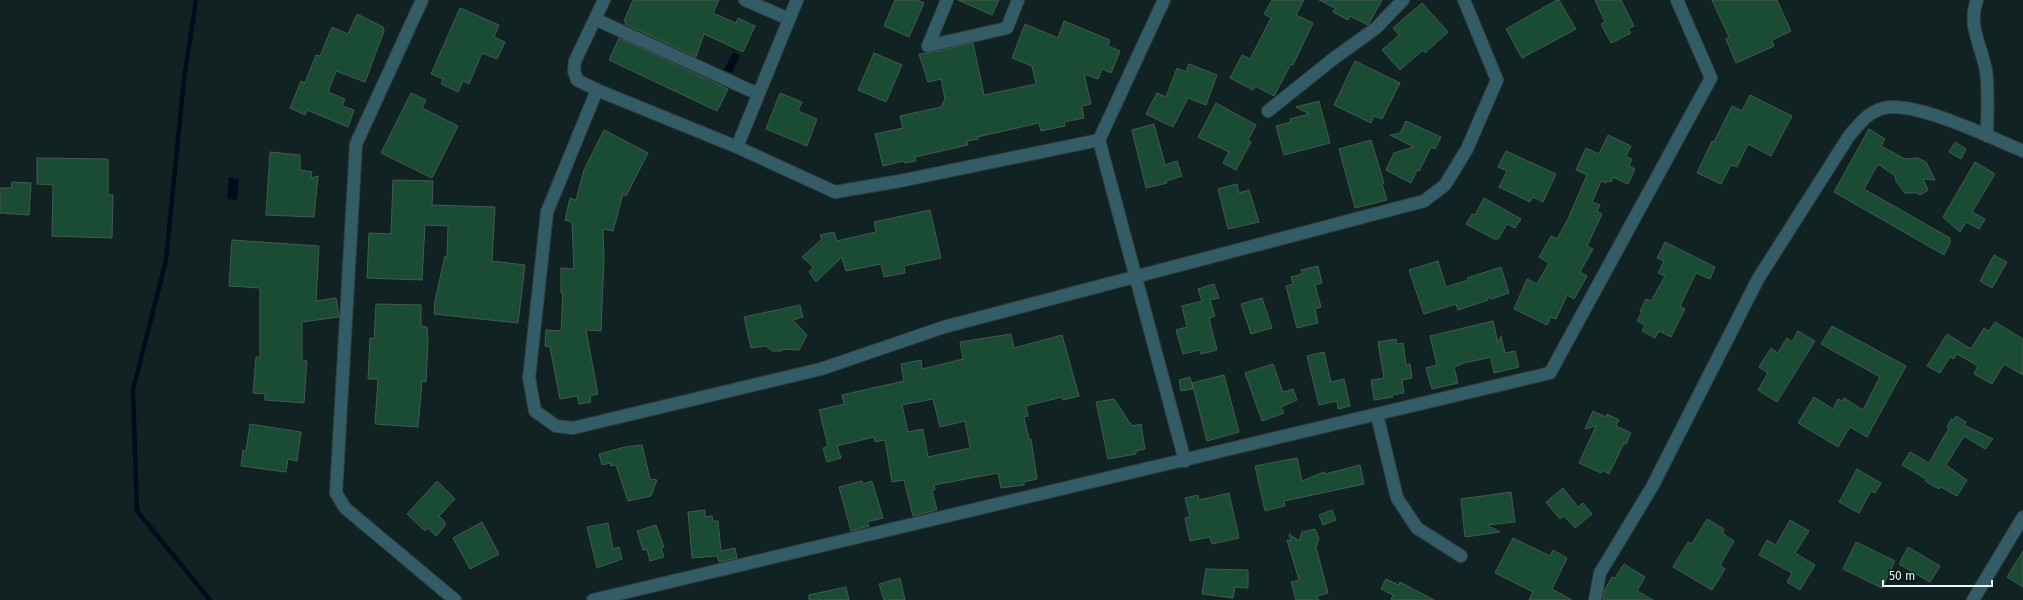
<svg xmlns="http://www.w3.org/2000/svg" width="2023" height="600" font-family="'Fira Sans',sans-serif">
	<style>
		.water { fill: #000c1b }
		.lines { fill: none; stroke-linecap: round; stroke-linejoin: round }
		.stream { stroke: #000c1b; stroke-width: 4.5 }
		.building { fill: #1a4b35; stroke: #47584f; fill-rule: evenodd }
		.minor-casing { stroke: #2f4140; stroke-width: 14 }
		.minor { stroke: #335c67; stroke-width: 12 }
	</style>
	<rect width="100%" height="100%" fill="#102322"/>
	<g class="water">
		<path d="M733,52L740,56L732,73L724,70Z"/>
		<path d="M229,177L239,179L237,200L227,199Z"/>
	</g>
	<g class="lines">
		<path class="stream" d="M196,0L184,79L166,260L133,390L137,511L210,600"/>
	</g>
	<g class="building">
		<path d="M633,0H719L713,13L736,23L738,18L755,26L743,52L704,34L696,57L625,24L626,22L624,21Z"/>
		<path d="M895,0H917L924,3L909,37L884,26Z"/>
		<path d="M958,0H999L992,15Z"/>
		<path d="M1272,0H1304L1296,15L1313,23L1293,65L1291,64L1274,96L1255,86L1253,90L1230,78L1242,55L1250,59L1271,18L1264,14Z"/>
		<path d="M1319,0H1382L1368,25L1350,16L1348,20L1333,12L1335,8Z"/>
		<path d="M1557,0H1559L1576,29L1522,58L1506,29Z"/>
		<path d="M1595,0H1621L1634,26L1628,29L1631,33L1611,43L1601,24L1605,22Z"/>
		<path d="M1712,0H1777L1791,31L1772,40L1774,46L1736,63L1726,39L1729,37Z"/>
		<path d="M1422,3L1448,32L1425,53L1423,50L1400,70L1382,50L1399,35L1393,28Z"/>
		<path d="M460,8L499,25L494,37L505,42L497,59L482,53L469,84L463,81L458,92L441,84L443,79L431,74Z"/>
		<path d="M357,14L383,27L384,31L365,82L336,71L328,92L345,99L342,106L354,110L348,127L307,110L305,115L290,108L301,81L305,83L316,55L320,56L332,27L348,34Z"/>
		<path d="M1064,21L1110,40L1108,46L1120,51L1111,73L1102,69L1098,79L1084,74L1091,104L1082,106L1084,118L1064,122L1065,126L1041,131L1039,123L977,137L978,139L967,141L968,145L915,157L916,161L905,163L904,161L883,166L875,134L903,128L900,116L941,107L945,99L941,79L928,82L919,54L930,53L973,43L984,95L1036,84L1032,66L1012,58L1025,24L1058,38Z"/>
		<path d="M619,38L728,89L717,111L609,60Z"/>
		<path d="M874,53L902,65L886,102L858,90Z"/>
		<path d="M1355,61L1400,83L1382,119L1374,116L1371,123L1334,105Z"/>
		<path d="M1189,64L1217,75L1206,105L1188,98L1173,127L1146,114L1157,93L1166,97L1177,68L1186,72Z"/>
		<path d="M411,93L426,100L422,108L458,126L432,178L381,153Z"/>
		<path d="M780,93L802,102L798,111L817,119L807,146L766,129Z"/>
		<path d="M1750,95L1792,116L1771,156L1748,144L1737,167L1731,165L1721,184L1697,173L1712,141L1714,142L1732,106L1742,111Z"/>
		<path d="M1319,101L1330,143L1284,155L1276,126L1291,122L1290,119L1309,114L1296,107Z"/>
		<path d="M1216,103L1256,125L1248,140L1251,142L1236,170L1223,163L1229,152L1198,137Z"/>
		<path d="M1406,121L1441,137L1435,149L1431,147L1419,171L1417,170L1411,183L1386,170L1394,153L1414,147L1390,135L1400,133Z"/>
		<path d="M1154,124L1165,165L1177,161L1182,176L1166,181L1167,183L1146,188L1132,130Z"/>
		<path d="M1869,129L1885,139L1881,146L1905,159L1917,158L1926,162L1935,180L1923,179L1928,190L1920,195L1917,193H1905L1896,181L1895,176L1878,164L1864,189L1950,238V243L1944,255L1834,192Z"/>
		<path d="M604,130L648,153L626,196L623,194L613,231L603,229L604,259L601,331L586,330L598,394L590,396L591,402L579,404L577,396L560,399L550,347L545,346L546,330L561,331L563,293H561V268L574,269L572,222L565,220L570,198L576,200L584,170Z"/>
		<path d="M1608,135L1631,146L1626,157L1632,159L1629,166L1635,169L1628,184L1613,177L1611,182L1607,181L1606,183L1601,181L1592,202L1600,205L1597,211L1602,214L1587,246L1593,249L1580,272L1587,276L1574,299L1567,295L1556,319L1551,317L1547,325L1514,309L1527,279L1537,284L1549,263L1539,257L1551,236L1557,239L1568,219L1587,175L1576,170L1586,148L1599,154Z"/>
		<path d="M1371,140L1384,183L1382,184L1387,200L1355,208L1339,149Z"/>
		<path d="M1955,142L1966,149L1961,159L1949,152Z"/>
		<path d="M1506,151L1556,174L1543,202L1533,197L1530,202L1499,187L1507,171L1498,167Z"/>
		<path d="M270,152L300,155V170L312,172L311,178L318,176L314,217L266,215Z"/>
		<path d="M37,158L108,159V195H113L112,238L52,236L53,185L37,184Z"/>
		<path d="M1975,162L1995,174L1972,212L1985,219L1979,229L1966,222L1960,232L1943,217Z"/>
		<path d="M393,180L433,181L432,205L495,207L492,261L525,265L518,323L434,314L435,301L445,256L447,257L448,226L425,225L422,280L367,278L369,233L391,234Z"/>
		<path d="M12,182L31,183L29,215L0,213V188H11Z"/>
		<path d="M1237,184L1239,193L1249,190L1259,222L1228,229L1218,189Z"/>
		<path d="M1484,198L1521,219L1515,228L1507,224L1498,239H1494L1466,224L1472,214L1475,215Z"/>
		<path d="M930,210L941,258L904,266L905,273L884,277L881,264L846,271L842,257L816,282L809,272L813,267L802,257L822,239L820,235L834,232L837,241L876,232L874,222Z"/>
		<path d="M232,240L319,246L316,301L336,298L339,317L302,322V360L307,361L304,403L265,400V394L253,393L256,357H260V288L229,286Z"/>
		<path d="M1665,242L1715,267L1710,279L1696,273L1680,306L1685,309L1671,337L1659,331L1655,338L1642,331L1645,325L1637,321L1642,312L1640,311L1646,299L1651,301L1665,276L1658,273L1664,261L1657,258Z"/>
		<path d="M1994,255L2007,262L1992,288L1980,281Z"/>
		<path d="M1438,261L1446,287L1468,280L1467,278L1501,267L1509,293L1492,299L1488,297V300L1458,310L1456,304L1424,314L1409,270Z"/>
		<path d="M1318,266L1322,283L1315,285L1321,307L1315,309L1318,323L1297,328L1286,286L1293,284L1291,277L1302,274L1301,270Z"/>
		<path d="M1214,284L1219,298L1210,300L1215,316L1209,318L1217,350L1201,354L1200,350L1183,354L1176,330L1187,327L1182,306L1202,301L1198,289Z"/>
		<path d="M1262,298L1272,328L1251,334L1241,304Z"/>
		<path d="M376,304L421,305V326L427,327L428,341L426,382L422,381L418,427L375,424L378,379H368L370,338L374,339Z"/>
		<path d="M800,305L803,317L793,320L807,335L799,350L782,349V351H772L766,346L751,348L744,317Z"/>
		<path d="M1493,321L1498,343L1501,336L1505,353L1515,351L1519,367L1494,373L1491,359L1492,357L1464,363L1454,367L1458,383L1432,389L1426,368L1437,365L1430,336Z"/>
		<path d="M1995,322L2023,339V375L2004,364L1992,384L1974,374L1978,366L1957,354L1954,359L1950,357L1940,373L1927,366L1947,334L1971,349L1984,328L1989,331Z"/>
		<path d="M1832,326L1906,366L1867,437L1850,427L1838,447L1798,423L1814,397L1833,409L1838,399L1842,401L1844,398L1863,410L1880,377L1821,344Z"/>
		<path d="M1798,331L1815,341L1777,402L1758,390L1768,373L1759,367L1771,348L1778,353L1787,338L1792,342Z"/>
		<path d="M1011,334L1014,348L1062,335L1079,396L1063,400L1062,397L1026,406L1028,416L1024,417L1029,439H1031L1037,479L1024,482V485L1001,488L998,473L934,485L935,490H932L937,510L913,516L904,480L892,482L885,440L875,442L874,437L837,446L841,458L827,462L823,448L828,446L819,410L844,404L842,395L904,381L901,364L921,360L922,369L963,359L960,342ZM933,399L940,427L965,421L970,448L928,457L923,429L908,432L902,405Z"/>
		<path d="M1396,339L1397,344L1403,343L1406,365L1410,364L1412,378L1402,380L1404,393L1392,395L1393,397L1374,400L1371,380L1384,378L1378,342Z"/>
		<path d="M1324,352L1331,382L1344,379L1350,406L1338,409L1337,401L1319,405L1307,356Z"/>
		<path d="M1273,364L1283,392L1293,389L1297,400L1281,407L1284,413L1262,421L1245,373Z"/>
		<path d="M1224,375L1239,432L1207,441L1192,383Z"/>
		<path d="M1190,377L1193,389L1181,391L1179,380Z"/>
		<path d="M1114,399L1132,426L1141,424L1145,449L1136,451V454L1108,459L1096,402Z"/>
		<path d="M1593,411L1606,417L1607,414L1619,420L1616,426L1631,433L1626,444L1624,443L1609,474L1602,470L1601,473L1579,463L1596,426L1585,429Z"/>
		<path d="M1956,416L1966,422L1964,425L1993,439L1985,449L1964,436L1946,465L1967,480L1957,496L1941,487L1939,489L1925,481L1926,479L1902,465L1910,452L1929,463L1949,428L1947,427L1951,419L1954,420Z"/>
		<path d="M250,424L301,432L297,461L288,459L286,472L241,466L243,450L246,451Z"/>
		<path d="M642,445L650,479L657,480L651,496L628,501L616,465L611,466L610,463L602,465L599,454L625,447Z"/>
		<path d="M1297,458L1302,481L1324,472L1325,474L1360,465L1364,484L1284,501L1285,506L1265,511L1255,466Z"/>
		<path d="M1857,469L1881,483L1875,493L1871,491L1859,513L1839,502Z"/>
		<path d="M437,481L455,499L439,516L445,522V526L436,536L427,528L425,531L407,514Z"/>
		<path d="M862,481L863,484L872,481L883,518L867,522L869,526L851,531L839,487Z"/>
		<path d="M1563,488L1578,507L1583,503L1592,514L1575,528L1564,516L1560,519L1546,502Z"/>
		<path d="M1511,492L1515,522L1487,525L1500,532L1465,537L1461,499Z"/>
		<path d="M1229,493L1239,538L1212,544L1210,537L1190,541L1185,518L1190,517L1185,498L1198,495L1199,500Z"/>
		<path d="M705,510V517L712,516L713,521H718L721,551L735,548L737,558L719,562L717,556L692,558L688,512Z"/>
		<path d="M1332,510L1336,520L1323,525L1319,515Z"/>
		<path d="M1707,519L1724,529L1722,533L1734,541L1720,565L1725,569L1712,590L1673,567L1688,542L1692,544Z"/>
		<path d="M1790,520L1809,531L1795,553L1815,565L1800,590L1787,582L1792,573L1759,555L1767,540L1776,545Z"/>
		<path d="M482,522L499,554L470,569L453,538Z"/>
		<path d="M608,523L613,549L619,547L622,559L597,568L587,527Z"/>
		<path d="M656,525L664,547L661,548L664,557L650,561L647,549L643,550L637,531Z"/>
		<path d="M1315,529L1319,539L1316,547L1328,593L1317,596L1319,600H1296L1291,582L1299,580L1287,540L1291,541L1289,534L1299,541L1302,532Z"/>
		<path d="M1513,538L1550,556L1553,550L1567,558L1552,589L1572,600H1529L1533,592L1495,573Z"/>
		<path d="M1856,542L1895,561L1882,588L1843,569Z"/>
		<path d="M1908,547L1940,566L1930,582L1899,564Z"/>
		<path d="M2023,551V587L2007,577Z"/>
		<path d="M1624,564L1645,577L1637,591L1653,600H1603L1605,589L1612,577L1615,578Z"/>
		<path d="M1206,569L1248,570V588L1235,587L1233,598L1202,594Z"/>
		<path d="M900,578L905,600H884L879,584Z"/>
		<path d="M1386,579L1399,585L1400,582L1434,600H1391L1393,595L1381,589Z"/>
		<path d="M846,587L849,600H809V595Z"/>
	</g>
	<g class="lines">
		<defs>
			<g id="minor">
				<path d="M422,0L356,144L336,493L345,508L455,600"/>
				<path d="M604,0L575,61L574,71L577,80L597,90L737,147L835,192L900,181L1099,140L1164,0"/>
				<path d="M745,0L789,19"/>
				<path d="M947,0L928,46L1007,28L1018,0"/>
				<path d="M1977,0C1967,25 1982,47 1986,71C1989,92 1987,115 1987,136"/>
				<path d="M595,19L758,94"/>
				<path d="M597,90L547,212L529,378L535,411L556,426L573,428L821,369L944,327L1424,201L1445,185L1467,149L1497,80L1464,0"/>
				<path d="M1268,111L1333,59L1376,28L1403,0"/>
				<path d="M1099,140L1185,461"/>
				<path d="M737,147L797,0"/>
				<path d="M1377,415L1397,498L1417,528L1461,556"/>
				<path d="M593,600L1550,373L1711,78L1677,0"/>
				<path d="M1595,600L1600,573L1652,487L1758,279L1849,136C1859,124 1868,112 1884,108C1914,100 1992,138 2023,151"/>
				<path d="M1973,600L2023,517"/>
			</g>
		</defs>
		<use href="#minor" class="minor-casing"/>
		<use href="#minor" class="minor"/>
	</g>
	<path d="M1883 580v6h109v-6" fill="none" stroke="#eaf6f5" stroke-width="2"/>
	<text x="1889" y="580" font-size="12" fill="#eaf6f5" stroke="#071a18" stroke-width="3" paint-order="stroke">50 m</text>
</svg>
